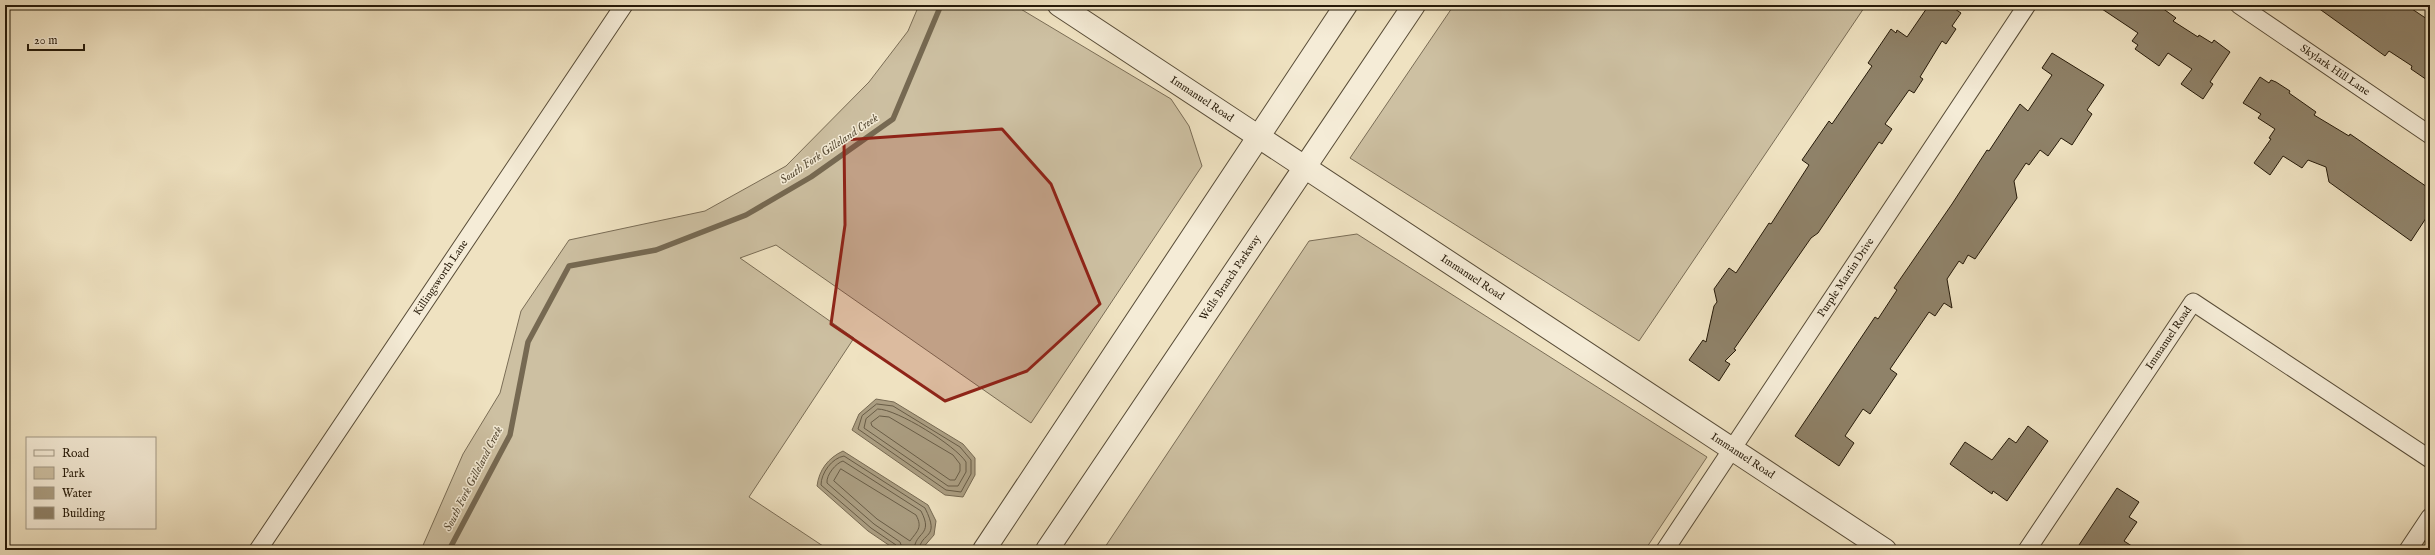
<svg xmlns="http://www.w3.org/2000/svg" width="2435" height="555" font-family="'IM FELL English',serif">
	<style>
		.green { fill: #cdc0a2; stroke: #7a6d56 }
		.water { fill: #ab9e82; stroke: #766952 }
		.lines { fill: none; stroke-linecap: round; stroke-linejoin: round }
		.shore { stroke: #685c46; stroke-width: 1 }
		.stream { stroke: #766952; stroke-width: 5.5 }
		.building { fill: #8f8269; stroke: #261a09 }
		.minor-casing { stroke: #584c37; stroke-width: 19 }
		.tertiary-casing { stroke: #584c37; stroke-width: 24 }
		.minor { stroke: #f5ecd7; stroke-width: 17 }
		.tertiary { stroke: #f5ecd7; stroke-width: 22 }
		.marked { fill: #8f2418; fill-opacity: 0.2; stroke: #8f2418; stroke-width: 3; stroke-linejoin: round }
		.labels { text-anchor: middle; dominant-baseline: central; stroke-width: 3; stroke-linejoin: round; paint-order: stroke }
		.street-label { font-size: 11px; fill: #261a09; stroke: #f5ecd7 }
		.water-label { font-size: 12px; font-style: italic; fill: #5b4f39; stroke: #f5ecd7 }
	</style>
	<rect width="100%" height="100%" fill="#efe2c1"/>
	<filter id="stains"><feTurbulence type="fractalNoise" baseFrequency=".005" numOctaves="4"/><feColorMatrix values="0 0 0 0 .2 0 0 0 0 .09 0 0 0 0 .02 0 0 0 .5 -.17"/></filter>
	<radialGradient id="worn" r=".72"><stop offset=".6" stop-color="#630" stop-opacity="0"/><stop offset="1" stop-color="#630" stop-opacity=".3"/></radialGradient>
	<g class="green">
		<path d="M919,5H1014L1171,99L1189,126L1202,166L1031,423L776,245L740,258L854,338L749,497L829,550H421L463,454L500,393L521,311L569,240L705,211L786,166L869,82L908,31Z"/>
		<path d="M1454,5H1866L1639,341L1350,158Z"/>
		<path d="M1357,234L1707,457L1645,550H1103L1309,241Z"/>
	</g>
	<g class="water">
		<path d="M876,399L894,402L963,444L975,458V475L963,497L945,495L852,430L859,414Z"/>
		<path d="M843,451L928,505L936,521L934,535L921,550H896L868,531L817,486C819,470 828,458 843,451Z"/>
	</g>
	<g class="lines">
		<g class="shore">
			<path d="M877,404L893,406L960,447L971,460V474L961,492L946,490L858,429L862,416Z"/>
			<path d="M878,409C897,409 956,446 966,462V472L958,486H948L864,428L866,419Z"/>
			<path d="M880,416L889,417L953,455L960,464V471L955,480H950L872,426L871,423Z"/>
			<path d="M841,469L916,515C923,528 917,531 910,541L877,519L834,481Z"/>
			<path d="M898,550L896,545L871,528L821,485C821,473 832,458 844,456L925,508C941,540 921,531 919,550"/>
			<path d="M903,550L900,542L874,524L827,483C826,475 836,463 843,461L921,511C934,536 915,531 914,550"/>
		</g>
		<path class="stream" d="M449,550L510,435L528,342L569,266L656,250L746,215L811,177L893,119L941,5"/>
	</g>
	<g class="building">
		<path d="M1929,5H1949L1961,13L1952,26L1956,29L1946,44L1942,41L1920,77L1923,79L1914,93L1909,90L1885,124L1892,129L1882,144L1879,142L1818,233L1811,238L1734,349L1736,350L1725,361L1730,364L1719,381L1689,360L1703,340L1706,342L1714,306L1717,302L1714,289L1729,268L1736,273L1769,223L1771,224L1809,165L1802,160L1829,121L1832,124L1872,66L1868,63L1891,29L1896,33L1897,30L1907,37Z"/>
		<path d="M2096,5H2158L2176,18L2173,21L2198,37L2199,35L2212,43L2214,40L2230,52L2210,82L2213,84L2203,99L2181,84L2192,69L2168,53L2159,66L2135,49L2138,45L2132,41L2138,33Z"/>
		<path d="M2314,5H2406L2430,21V82L2411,69L2412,66L2389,51L2385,56Z"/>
		<path d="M2052,53L2104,85L2087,110L2092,114L2072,145L2061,138L2048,156L2040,150L2029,165L2026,163L2014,181L2017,198L1975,259L1968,255L1963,264L1959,261L1947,279L1952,308L1944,303L1935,316L1929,312L1890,369L1897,374L1870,414L1863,409L1845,436L1854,443L1839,466L1795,436L1875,317L1878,319L1897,290L1894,288L1952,204L1987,150L1989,151L2020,104L2028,111L2052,75L2042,68Z"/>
		<path d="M2260,77L2269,83L2271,80L2276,82L2290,91L2289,93L2316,112L2314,115L2349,136L2350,134L2430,189V212L2411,241L2329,182L2326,167L2308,160L2302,168L2283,156L2270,175L2254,163L2271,139L2269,138L2275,129L2258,118L2261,114L2243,103Z"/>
		<path d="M2028,426L2048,441L2007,501L1993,491L1992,494L1950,464L1965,442L1992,460L2009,438L2016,443Z"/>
		<path d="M2117,488L2139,502L2129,517L2137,522L2124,541L2138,550H2087L2079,545Z"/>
	</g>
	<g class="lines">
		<defs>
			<g id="minor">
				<path id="s1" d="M2239,5L2430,135"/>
				<path id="s2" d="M258,550L624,5"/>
				<path id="s3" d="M1665,550L2027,5"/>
				<path id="s4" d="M2027,550L2193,302L2430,459"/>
				<path d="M2408,550L2430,517"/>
			</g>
			<g id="tertiary">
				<path id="s5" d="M1059,5L1885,550"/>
				<path d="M984,550L1346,5"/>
				<path id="s6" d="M1047,550L1414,5"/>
			</g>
		</defs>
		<use href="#minor" class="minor-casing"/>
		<use href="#tertiary" class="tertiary-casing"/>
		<use href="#minor" class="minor"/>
		<use href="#tertiary" class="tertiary"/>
	</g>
	<path class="marked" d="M1002,129L1051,184L1100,304L1027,371L945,401L831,324L845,225L844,140Z"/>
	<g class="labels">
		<g class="street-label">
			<text stroke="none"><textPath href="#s1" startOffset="116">Skylark Hill Lane</textPath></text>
			<text stroke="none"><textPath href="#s5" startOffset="171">Immanuel Road</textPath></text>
			<text stroke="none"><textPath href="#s2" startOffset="328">Killingsworth Lane</textPath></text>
			<text stroke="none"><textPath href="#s6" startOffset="328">Wells Branch Parkway</textPath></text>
			<text stroke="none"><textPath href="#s5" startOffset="495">Immanuel Road</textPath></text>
			<text stroke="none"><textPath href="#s3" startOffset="327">Purple Martin Drive</textPath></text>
			<text stroke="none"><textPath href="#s4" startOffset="255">Immanuel Road</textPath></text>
			<text stroke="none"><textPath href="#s5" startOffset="819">Immanuel Road</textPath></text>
		</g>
		<g class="water-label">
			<text transform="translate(829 149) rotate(-34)">South Fork Gilleland Creek</text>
			<text transform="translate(473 479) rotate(-63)">South Fork Gilleland Creek</text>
		</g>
	</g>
	<rect width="2435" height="555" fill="none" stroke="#efe2c1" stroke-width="20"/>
	<rect x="6" y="6" width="2423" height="543" fill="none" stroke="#261a09" stroke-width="2"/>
	<rect x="10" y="10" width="2415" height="535" fill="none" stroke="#261a09"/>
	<rect x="26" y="437" width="130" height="92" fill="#f5ecd7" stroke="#a29885"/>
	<rect x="34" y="450" width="20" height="6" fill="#f5ecd7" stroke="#a29885"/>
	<text x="62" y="457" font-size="12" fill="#261a09">Road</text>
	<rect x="34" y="467" width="20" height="12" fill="#cdc0a2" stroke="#a29885"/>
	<text x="62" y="477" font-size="12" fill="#261a09">Park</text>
	<rect x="34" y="487" width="20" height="12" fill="#ab9e82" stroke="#a29885"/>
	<text x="62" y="497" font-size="12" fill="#261a09">Water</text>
	<rect x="34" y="507" width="20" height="12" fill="#8f8269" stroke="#a29885"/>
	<text x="62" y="517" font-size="12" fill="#261a09">Building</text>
	<path d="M28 44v6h56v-6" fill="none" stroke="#261a09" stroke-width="2"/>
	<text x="34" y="44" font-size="12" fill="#261a09" stroke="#f5ecd7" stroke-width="3" paint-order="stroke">20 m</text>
	<rect width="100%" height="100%" filter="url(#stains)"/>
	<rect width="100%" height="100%" fill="url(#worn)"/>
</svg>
